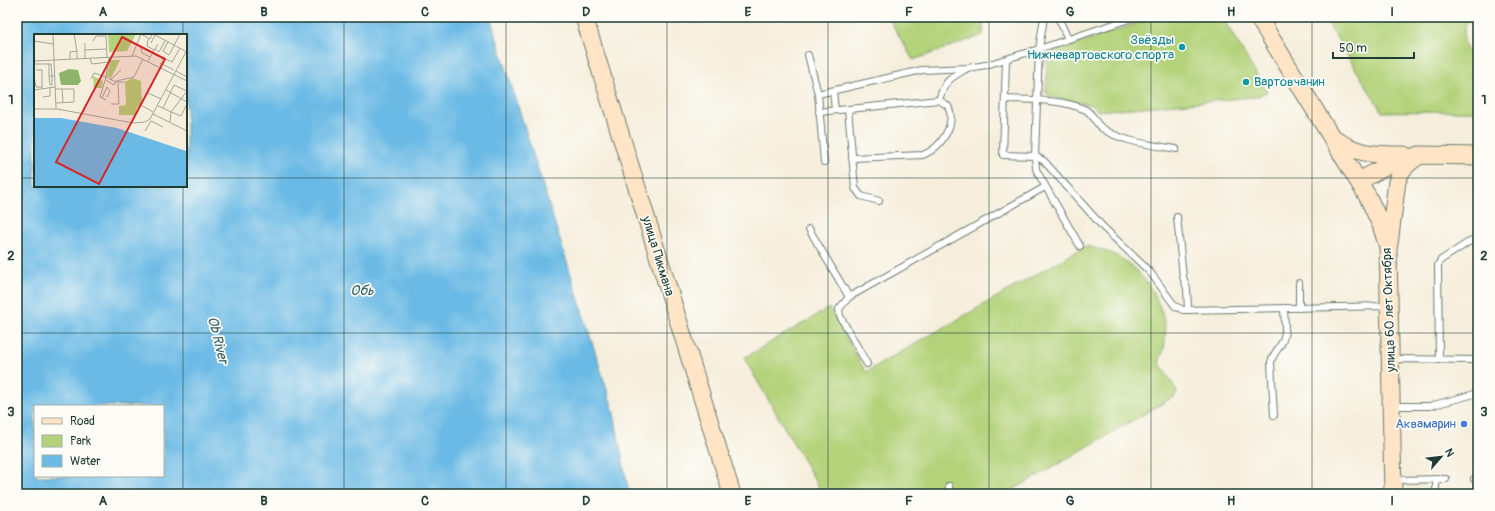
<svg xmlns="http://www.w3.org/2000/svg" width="1495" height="511" font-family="Pangolin,sans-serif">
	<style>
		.green { fill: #b3d279; stroke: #698856 }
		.water { fill: #6abae5; stroke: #447c8c; fill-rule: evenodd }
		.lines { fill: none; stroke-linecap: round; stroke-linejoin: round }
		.lane-casing { stroke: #6a7b6f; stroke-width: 8 }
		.secondary-casing { stroke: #6a7b6f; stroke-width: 19 }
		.lane { stroke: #fff; stroke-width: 6 }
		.secondary { stroke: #ffe4c6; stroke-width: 17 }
		.grid { fill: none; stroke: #1f3d34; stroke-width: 1; stroke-opacity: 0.55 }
		.culture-dot { fill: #0f9aa8; stroke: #fdfcf7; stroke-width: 1.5 }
		.shop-dot { fill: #3f7fe0; stroke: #fdfcf7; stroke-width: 1.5 }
		.labels { text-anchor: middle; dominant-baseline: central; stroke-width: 3.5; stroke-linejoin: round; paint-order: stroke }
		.culture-label { font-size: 13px; fill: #0d838f; stroke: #fdfcf7; text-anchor: end }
		.street-label { font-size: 13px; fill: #1f3d34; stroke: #fdfcf7 }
		.shop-label { font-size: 13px; fill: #366cbe; stroke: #fdfcf7; text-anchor: end }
		.water-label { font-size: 14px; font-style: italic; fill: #366269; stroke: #fdfcf7 }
		.inset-road { fill: none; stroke: #9fa799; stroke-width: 1 }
		.view { fill: #d62828; fill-opacity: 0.15; stroke: #d62828; stroke-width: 2 }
		.inset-edge { fill: none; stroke: #1f3d34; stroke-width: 2 }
		.neatline { fill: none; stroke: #1f3d34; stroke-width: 1.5 }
		.grid-label { font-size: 13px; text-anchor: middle; font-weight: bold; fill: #1f3d34 }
	</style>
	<rect width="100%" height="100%" fill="#fdfcf7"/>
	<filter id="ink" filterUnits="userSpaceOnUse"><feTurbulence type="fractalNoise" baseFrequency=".025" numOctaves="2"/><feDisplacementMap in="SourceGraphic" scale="8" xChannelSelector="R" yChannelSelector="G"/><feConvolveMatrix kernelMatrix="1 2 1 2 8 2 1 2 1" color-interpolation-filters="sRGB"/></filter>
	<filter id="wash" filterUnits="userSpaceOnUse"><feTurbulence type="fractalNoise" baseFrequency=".012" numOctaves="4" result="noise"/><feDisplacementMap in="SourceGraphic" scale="16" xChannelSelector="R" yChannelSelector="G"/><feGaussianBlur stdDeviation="0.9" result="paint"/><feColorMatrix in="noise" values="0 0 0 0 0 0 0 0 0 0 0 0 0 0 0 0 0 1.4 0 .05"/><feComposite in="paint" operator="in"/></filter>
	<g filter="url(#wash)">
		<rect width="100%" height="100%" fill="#f5eedc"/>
		<g class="green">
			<path d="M888,17H983V35L913,60Z"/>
			<path d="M1155,17H1222L1267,92L1255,97L1098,111L1092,105L1051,97L1046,93L1047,60L1050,53Z"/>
			<path d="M1324,17H1471C1459,31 1462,50 1478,60V111L1382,112Z"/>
			<path d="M1086,246C1100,249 1114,253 1125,261C1154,282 1177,327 1159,362L1177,391L1175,396L1006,494H906L895,488L883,494H823L744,358L829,308L866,372Z"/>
		</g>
		<path class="water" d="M17,17H490L613,409L629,494H17ZM35,35H186V186H35ZM35,406H163V476H35Z"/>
	</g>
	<g filter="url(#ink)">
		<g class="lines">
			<defs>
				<g id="lane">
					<path d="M1058,17L1068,39"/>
					<path d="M808,55L818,94"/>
					<path d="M1006,60L1003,155L1035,156L1044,161L1103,227L1150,272L1175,306L1183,310L1389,306"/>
					<path d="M833,91L835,110"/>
					<path d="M1005,99C1031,100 1060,99 1084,109C1094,113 1094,123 1102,128C1121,142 1153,145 1176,149"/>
					<path d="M939,100C945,80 949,79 966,69"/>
					<path d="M848,109L855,188L861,196L879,201"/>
					<path d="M819,112L939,100L948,106C957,124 941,148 923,155L852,158"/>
					<path d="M824,162L818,94L922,70L967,68L986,65L1039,49L1044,17"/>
					<path d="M1177,217L1183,277L1187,288L1188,310"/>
					<path d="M809,229L849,297L1045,187"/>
					<path d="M1080,246L1039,175L1036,169L1035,156L1039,49L1135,17"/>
					<path d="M1299,283V308"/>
					<path d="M849,297L839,309L840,316L867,364"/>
					<path d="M1392,359L1478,360"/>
					<path d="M1439,360L1438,265L1441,260L1478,236"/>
					<path d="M1393,406H1430L1478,393"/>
					<path d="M1274,415L1271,362C1273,353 1280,348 1283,340C1287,331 1284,318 1284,308"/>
					<path d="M1436,479V494"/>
					<path d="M1474,479H1478"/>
					<path d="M1395,480L1446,479"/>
					<path d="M949,494V486"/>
					<path d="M1364,494L1369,492H1392"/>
				</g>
				<g id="secondary">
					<path d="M584,17L732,494"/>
					<path d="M1258,17L1368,197L1381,225L1388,247L1393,494"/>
					<path d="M1333,137C1353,155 1379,155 1404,155"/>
					<path d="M1359,181L1392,163L1420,155L1478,156"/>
					<path d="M1389,244L1397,181L1402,170L1409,163L1417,157"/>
				</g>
			</defs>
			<use href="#lane" class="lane-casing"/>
			<use href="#secondary" class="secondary-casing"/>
			<use href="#lane" class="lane"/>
			<use href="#secondary" class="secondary"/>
		</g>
	</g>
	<path class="grid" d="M183,17V35M344,17V494M506,17V494M667,17V494M828,17V494M989,17V494M1151,17V494M1312,17V494M17,178H35M186,178H1478M183,186V494M17,333H1478"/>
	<g class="culture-dot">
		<circle cx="1182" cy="47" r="4"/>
		<circle cx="1246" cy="82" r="4"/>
	</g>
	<circle class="shop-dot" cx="1464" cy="424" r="4"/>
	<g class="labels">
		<g class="culture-label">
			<text x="1174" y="40">Звёзды<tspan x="1174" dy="15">Нижневартовского спорта</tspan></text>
			<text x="1254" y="82" text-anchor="start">Вартовчанин</text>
		</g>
		<g class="street-label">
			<text transform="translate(658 256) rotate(73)">улица Пикмана</text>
			<text transform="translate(1389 310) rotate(-92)">улица 60 лет Октября</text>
		</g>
		<g class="shop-label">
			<text x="1456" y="424">Аквамарин</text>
		</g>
		<g class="water-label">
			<text x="362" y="290">Обь</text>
			<text transform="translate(218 340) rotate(76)">Ob River</text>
		</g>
	</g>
	<g transform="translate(34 34)">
		<rect width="153" height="153" fill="#f5eedc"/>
		<path d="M47,0H102L93,17L75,18L74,0ZM76,26H86L77,44L73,42ZM59,42L69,47L68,54H60ZM98,44L107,47L108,69L103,74L102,81H85V72L92,71L91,48Z" fill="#b3d279"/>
		<path d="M35,35L44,36L47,47L44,51H27L25,39Z" fill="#8eb469"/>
		<path d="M0,84H27L83,94L152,117L153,153H0Z" fill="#6abae5"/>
		<path class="inset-road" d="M19,0L20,26M40,0L43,17M107,0L116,5L118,0M114,5L113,12L120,16M0,7L19,10M59,7L62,2H72L73,23M134,8L129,17L135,21L146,0M51,9V25M117,9L121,1L153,18M102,10L107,13L108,19L116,23M121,15L125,18L131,7M51,16L72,15M98,22L107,0M75,23L72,43L82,48H91M56,24L58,30L75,28M36,25V18L43,17V25M20,26L22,74M128,26L129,24L138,28L146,14M0,27L102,22L153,47M114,27L124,10M126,29L140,36M0,30H15V42M15,30H17L18,42V51H16L15,42H21M2,36H8V54M142,37L153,43M0,43L2,53H8M57,45L60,39L72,43L66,63L72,66M72,46L80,51L82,47L100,43L109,25M76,46L87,36M21,55H40V68L22,69M28,55L29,68M0,56L21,53M132,56L153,68M114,59L127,65M9,63L16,62V53M68,64L73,53L76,57L73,63M77,70H85L84,49M105,70L119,78M123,71L124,72L129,74L137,78L153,57L140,51L129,74M0,75H23L99,89L111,88L116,85L153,16M119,80L153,97M136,88L137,78L147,82L153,70M111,97L117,87L129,93"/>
		<path class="view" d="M88,3L131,25L65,150L22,128Z"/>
		<rect width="153" height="153" class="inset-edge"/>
	</g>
	<rect width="1495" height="511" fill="none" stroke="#fdfcf7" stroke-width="44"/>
	<rect x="34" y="405" width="130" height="72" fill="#fdfcf7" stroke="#a4b0a9"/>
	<rect x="42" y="418" width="20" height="6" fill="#ffe4c6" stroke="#a4b0a9"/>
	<text x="70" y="425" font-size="12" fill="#1f3d34">Road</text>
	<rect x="42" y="435" width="20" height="12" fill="#b3d279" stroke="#a4b0a9"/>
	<text x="70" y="445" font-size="12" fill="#1f3d34">Park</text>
	<rect x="42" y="455" width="20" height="12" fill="#6abae5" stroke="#a4b0a9"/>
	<text x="70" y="465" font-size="12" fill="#1f3d34">Water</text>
	<g transform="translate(1441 457) rotate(62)" stroke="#fdfcf7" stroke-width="3" paint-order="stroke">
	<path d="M0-3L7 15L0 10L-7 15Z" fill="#1f3d34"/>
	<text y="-6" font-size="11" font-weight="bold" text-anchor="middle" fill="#1f3d34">N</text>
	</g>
	<path d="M1333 52v6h81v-6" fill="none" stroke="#1f3d34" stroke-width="2"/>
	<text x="1339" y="52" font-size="12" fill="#1f3d34" stroke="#fdfcf7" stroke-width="3" paint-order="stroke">50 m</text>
	<rect x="22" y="22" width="1451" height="467" class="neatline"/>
	<g class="grid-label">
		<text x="103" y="16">A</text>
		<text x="264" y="16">B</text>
		<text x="425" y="16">C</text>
		<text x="586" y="16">D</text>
		<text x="748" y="16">E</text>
		<text x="909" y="16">F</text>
		<text x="1070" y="16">G</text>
		<text x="1231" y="16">H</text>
		<text x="1392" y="16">I</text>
		<text x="11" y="104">1</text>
		<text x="1484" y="104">1</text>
		<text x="11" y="260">2</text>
		<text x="1484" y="260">2</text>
		<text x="11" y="416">3</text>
		<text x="1484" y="416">3</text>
		<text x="103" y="505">A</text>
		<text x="264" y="505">B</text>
		<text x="425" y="505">C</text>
		<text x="586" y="505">D</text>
		<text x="748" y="505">E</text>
		<text x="909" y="505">F</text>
		<text x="1070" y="505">G</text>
		<text x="1231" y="505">H</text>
		<text x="1392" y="505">I</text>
	</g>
</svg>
